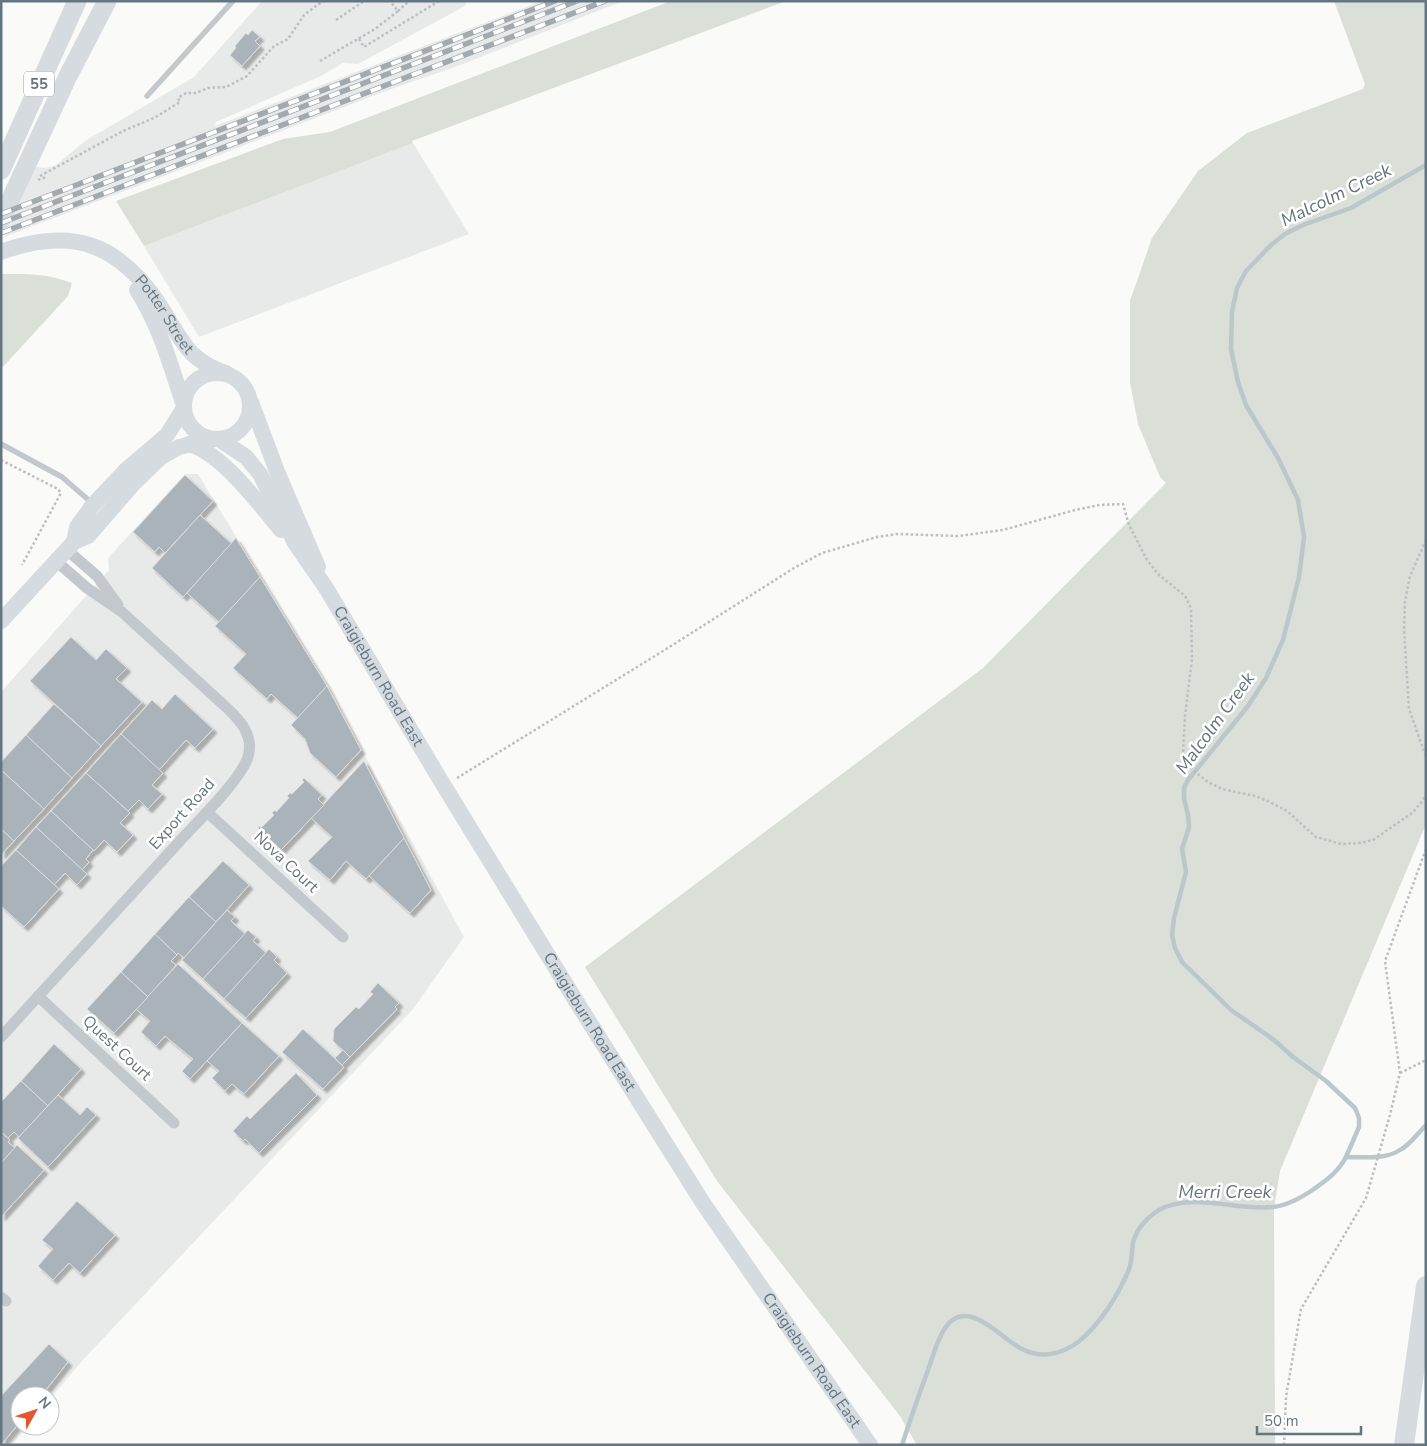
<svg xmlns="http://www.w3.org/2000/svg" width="1427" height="1446" font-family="'Nunito Sans',sans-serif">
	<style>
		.built { fill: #e8e9e9 }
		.green { fill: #dadfd7 }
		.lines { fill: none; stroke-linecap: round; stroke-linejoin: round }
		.stream { stroke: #bbc7cb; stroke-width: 4.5 }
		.building { fill: #aab3b9; stroke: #dcdcda; filter: url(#shadow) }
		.path { stroke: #bbbfc2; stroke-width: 2.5; stroke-dasharray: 2.5 2.5; stroke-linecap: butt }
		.service { stroke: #c3c8cc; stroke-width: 5.5 }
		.minor { stroke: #c3c8cc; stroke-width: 11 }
		.secondary { stroke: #d6dbdf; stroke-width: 16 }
		.trunk { stroke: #d6dbdf; stroke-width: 19 }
		.motorway { stroke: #d6dbdf; stroke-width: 20 }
		.rail-casing { stroke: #a2aab0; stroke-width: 5.5 }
		.rail { stroke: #fff; stroke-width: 4; stroke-dasharray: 11; stroke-linecap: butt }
		.labels { text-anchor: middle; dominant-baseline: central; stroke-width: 5; stroke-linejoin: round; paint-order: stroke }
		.shield { fill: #fff; stroke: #939fa8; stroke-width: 1 }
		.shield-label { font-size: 15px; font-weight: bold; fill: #657683 }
		.street-label { font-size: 16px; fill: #657683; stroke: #fff }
		.water-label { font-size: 18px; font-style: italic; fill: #60757c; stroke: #fff }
	</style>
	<defs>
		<filter id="shadow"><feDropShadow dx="4" dy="4" stdDeviation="1" flood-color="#0004"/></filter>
	</defs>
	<rect width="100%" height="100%" fill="#fafaf8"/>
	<g class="built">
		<path d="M262,1H467L465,6L358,64L343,63L321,76L216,122L215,126L542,1H623L455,67L391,89L4,237L36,167L46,168L56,165L85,141L194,77Z"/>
		<path d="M413,143L469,234L199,337L144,246Z"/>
		<path d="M185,474H198L327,686L464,937L413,1009L82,1361L50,1399V1396H20V1426H28L12,1445H1V692L109,570L108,558Z"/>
	</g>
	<g class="green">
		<path d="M671,1H786L412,141L413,143L144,246L116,201L283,139L330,132Z"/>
		<path d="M1334,1H1426V824L1280,1171L1274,1208L1275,1445H917L900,1416L717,1181L585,967L983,668L1166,483L1160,477L1138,424L1130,382V301L1152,238L1198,171L1247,133L1363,89L1365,84Z"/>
		<path d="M1,274C30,274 44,273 72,283L68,296L1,369Z"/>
	</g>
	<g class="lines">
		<g class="stream">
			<path d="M1346,1157L1359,1127V1118L1355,1108L1326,1081L1293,1057L1274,1040L1231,1010L1182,962L1175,948L1172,935L1174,918L1186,872L1182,849L1189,827L1188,815L1184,798V788L1188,780L1248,706L1266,678L1283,640L1299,577L1304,537L1298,500L1278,458L1246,405L1238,382L1231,349L1232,312L1237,288L1246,271L1271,245L1285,234L1303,225L1351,208L1426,165"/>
			<path d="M902,1445C910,1420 919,1395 928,1370C933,1356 937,1340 945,1328C967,1295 1001,1339 1022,1349C1045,1361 1069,1352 1086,1335C1104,1318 1118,1294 1128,1272C1133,1260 1131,1254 1133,1243C1136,1228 1151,1213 1165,1207C1200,1194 1238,1211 1273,1207C1289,1205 1302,1197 1314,1189C1328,1179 1338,1172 1346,1157C1363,1157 1385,1160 1400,1150C1410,1145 1418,1133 1426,1125"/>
		</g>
	</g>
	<g class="building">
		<path d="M252,30L260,37L255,41L260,46L242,66L230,55L236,48L235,46L246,33L248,35Z"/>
		<path d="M185,475L213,501L165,553L159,547L155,552L133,532Z"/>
		<path d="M200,515L232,544L183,597L152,568Z"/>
		<path d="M236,538L260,577L219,622L187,593Z"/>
		<path d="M260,577L327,686L298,718L271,694L267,699L233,668L246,654L215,626Z"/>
		<path d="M71,637L96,660L106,649L127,668L116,679L142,702L101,746L30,681Z"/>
		<path d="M327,686L361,750L336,777L310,753L305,739L291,725Z"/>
		<path d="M175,694L213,729L195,748L186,740L159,770L121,734L152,700L162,709Z"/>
		<path d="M54,704L101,746L72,778L26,735Z"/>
		<path d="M121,734L163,773L152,785L162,794L148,809L139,800L128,811L86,773Z"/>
		<path d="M26,735L72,778L44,809L1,770V762Z"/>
		<path d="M364,761L404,838L366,879L346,861L330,880L308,861L332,837L311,818Z"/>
		<path d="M1,770L44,809L14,841L1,829Z"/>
		<path d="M86,773L130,813L120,823L133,835L117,852L104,840L94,851L51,811Z"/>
		<path d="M304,778L322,795L318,799L324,805L281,850L258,828L260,826L261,828L274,815L272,813L275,810L276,812L289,798L287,796L290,793L292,794L304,782L302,780Z"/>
		<path d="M51,811L93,850L86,859L89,862L82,870L36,827Z"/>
		<path d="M36,827L87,874L77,885L65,873L54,885L16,850Z"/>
		<path d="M1,829L14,841L1,855Z"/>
		<path d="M404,838L431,890L410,913L369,876Z"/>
		<path d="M16,850L59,889L24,927L1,906V866Z"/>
		<path d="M223,861L249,885L216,922L189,897Z"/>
		<path d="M189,897L216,922L184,958L178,953L177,955L155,934Z"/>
		<path d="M227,910L235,917L231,921L245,934L203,979L182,960Z"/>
		<path d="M248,930L256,937L253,941L266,953L224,999L203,979Z"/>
		<path d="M155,934L177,955L171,961L176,965L148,997L121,972Z"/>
		<path d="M269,949L277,957L274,960L287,973L246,1018L224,999Z"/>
		<path d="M178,964L242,1023L190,1079L182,1071L193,1059L165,1036L156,1046L141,1032L150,1021L136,1009Z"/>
		<path d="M121,972L148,997L114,1033L87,1009Z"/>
		<path d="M378,983L399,1003L395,1007L397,1009L350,1057L333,1041L334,1029L356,1007L359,1009L373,994L370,992Z"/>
		<path d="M242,1023L279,1056L244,1094L232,1084L225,1091L212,1078L219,1071L207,1061Z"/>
		<path d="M303,1029L344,1067L323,1089L282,1052Z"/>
		<path d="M54,1044L81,1069L48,1106L21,1081Z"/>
		<path d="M343,1050L350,1057L342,1065L335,1058Z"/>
		<path d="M296,1073L317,1095L259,1153L245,1139L243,1141L233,1131L247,1116L250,1119Z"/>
		<path d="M21,1081L48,1106L19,1137L14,1132L8,1138L1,1132V1102Z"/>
		<path d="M58,1095L80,1115L87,1107L96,1115L48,1167L18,1138Z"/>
		<path d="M1,1132L10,1140L8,1142L15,1148L1,1163Z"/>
		<path d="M17,1145L44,1170L1,1217V1163Z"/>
		<path d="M77,1201L115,1235L80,1273L69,1263L53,1280L38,1266L53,1249L42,1240Z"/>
		<path d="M49,1344L68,1362L41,1396H20V1422L1,1445V1396Z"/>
	</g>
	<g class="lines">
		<g class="path">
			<path d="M398,11L409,1"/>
			<path d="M336,20L364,1"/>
			<path d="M359,39L364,47L439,1"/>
			<path d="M320,61L375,29L398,11L390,1"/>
			<path d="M40,176L123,131L154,118L180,102L178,98L186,93H196L208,88L226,87L247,76L274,46L288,39L304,15L323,1"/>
			<path d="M38,180L46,177"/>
			<path d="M1,460L58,489L61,493L22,565"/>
			<path d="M1426,540L1410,576L1405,601L1404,629L1409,709L1426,757"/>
			<path d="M457,778L671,646L794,568L822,553L877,537L897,534L958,536L1003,530L1075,510L1100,505L1123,504L1129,525L1147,560L1159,575L1185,596L1191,608L1192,659L1185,716L1183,752L1185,760L1195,772L1208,782L1222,789L1255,796L1270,802L1287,811L1316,837L1341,844L1360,843L1373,840L1412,813L1421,803L1426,795"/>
			<path d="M1400,1073L1426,1060"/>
			<path d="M1284,1445L1286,1397L1301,1309L1366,1198L1390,1115L1400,1073L1385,961L1426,849"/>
		</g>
		<g class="service">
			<path d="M147,96L233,1"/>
			<path d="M1,444L62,477L92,503"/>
		</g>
		<g class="minor">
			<path d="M67,550L97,576L118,605"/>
			<path d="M207,812L343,937"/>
			<path d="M38,996L174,1123"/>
			<path d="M1,1037C60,972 119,908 178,843C196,823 240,781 248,757C254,736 241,721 227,708L122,612L87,588L56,561"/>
			<path d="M1,1297L6,1301"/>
		</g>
		<g class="secondary">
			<path id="s1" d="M1,252C73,226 120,244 161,307C182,340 187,360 226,373"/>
			<path d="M137,290C160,326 171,366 184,406"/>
			<circle cx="217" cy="406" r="33"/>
			<path d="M251,402L278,474L318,567"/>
			<path id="s2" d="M219,439L246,457L260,474L295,543L326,588L441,781L576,1001L703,1203L870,1445"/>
			<path d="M189,444C222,453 259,504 281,530"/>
			<path d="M74,542L77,527L93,505L126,470L167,435L184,408"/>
			<path d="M1,621L74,542L88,536L133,484L161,457L179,447L215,439"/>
		</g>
		<g class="trunk">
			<path d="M1,170L77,1"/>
			<path d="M1,220L68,76L107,1"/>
		</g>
		<path class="motorway" d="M1404,1445L1426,1286"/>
		<defs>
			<g id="rail">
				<path d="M1,214L555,1"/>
				<path d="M1,223L577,1"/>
				<path d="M1,233L605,1"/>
			</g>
		</defs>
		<use href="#rail" class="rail-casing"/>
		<use href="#rail" class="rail"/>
	</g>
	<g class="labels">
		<rect class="shield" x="24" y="71.5" width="30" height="25" rx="4"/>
		<g class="shield-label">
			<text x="39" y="84">55</text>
		</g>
		<g class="street-label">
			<text stroke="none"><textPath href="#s1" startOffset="195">Potter Street</textPath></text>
			<text stroke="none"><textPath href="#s2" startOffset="289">Craigieburn Road East</textPath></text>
			<text transform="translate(182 814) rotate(-48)">Export Road</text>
			<text transform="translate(286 862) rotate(43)">Nova Court</text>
			<text stroke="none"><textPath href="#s2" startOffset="694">Craigieburn Road East</textPath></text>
			<text transform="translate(117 1048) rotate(43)">Quest Court</text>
			<text stroke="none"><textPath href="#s2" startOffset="1099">Craigieburn Road East</textPath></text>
		</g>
		<g class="water-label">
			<text transform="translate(1336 195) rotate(-26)">Malcolm Creek</text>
			<text transform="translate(1215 723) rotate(-54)">Malcolm Creek</text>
			<text x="1225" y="1192">Merri Creek</text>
		</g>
	</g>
	<rect width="1427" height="1446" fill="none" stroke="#657683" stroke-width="5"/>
	<g transform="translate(35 1411) rotate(50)"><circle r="24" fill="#ffffff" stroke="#c1c8cd"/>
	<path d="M0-4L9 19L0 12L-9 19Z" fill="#e4572e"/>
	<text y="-8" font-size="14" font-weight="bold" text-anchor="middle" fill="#657683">N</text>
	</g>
	<path d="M1257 1426v8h104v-8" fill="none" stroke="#657683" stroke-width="2.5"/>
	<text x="1264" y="1426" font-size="15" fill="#657683" stroke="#ffffff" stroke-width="4" paint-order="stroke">50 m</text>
</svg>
